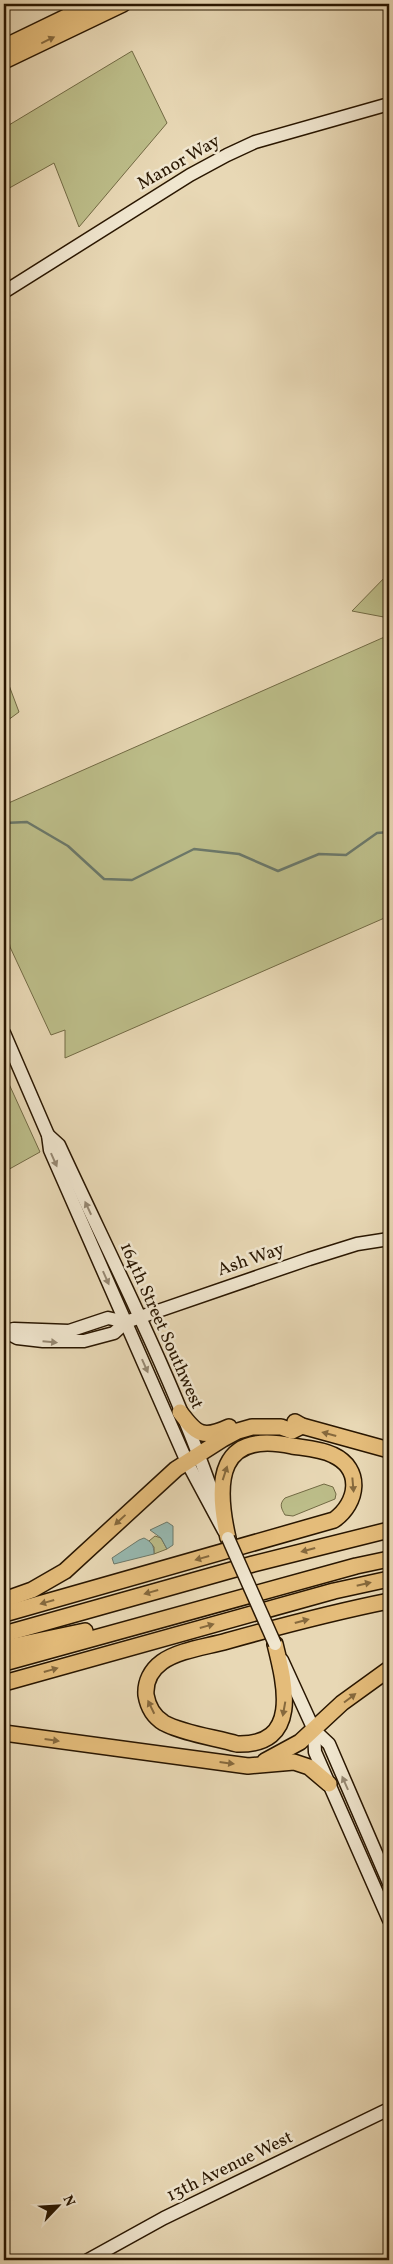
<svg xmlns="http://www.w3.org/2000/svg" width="393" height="2264" font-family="Vollkorn,serif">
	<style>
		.green { fill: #bcbd89; stroke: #726a44 }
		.water { fill: #97b9b1; stroke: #6b786a }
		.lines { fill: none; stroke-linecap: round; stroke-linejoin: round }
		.stream { stroke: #6b786a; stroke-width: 2.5 }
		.secondary-casing { stroke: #291600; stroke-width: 15 }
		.highway-casing { stroke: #291600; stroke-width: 18 }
		.secondary { stroke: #f0e6cf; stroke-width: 12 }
		.highway { stroke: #e4bc7a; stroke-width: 15 }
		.secondary-bridge-casing { stroke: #291600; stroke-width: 15; stroke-linecap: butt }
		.secondary-bridge { stroke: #f0e6cf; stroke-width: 12 }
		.oneway { fill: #86693d }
		.oneway2 { fill: #968872 }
		.labels { text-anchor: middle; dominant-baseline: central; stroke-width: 5; stroke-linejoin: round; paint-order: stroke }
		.street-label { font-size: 18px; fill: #291600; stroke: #f0e6cf }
	</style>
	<rect width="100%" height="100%" fill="#e8d8b5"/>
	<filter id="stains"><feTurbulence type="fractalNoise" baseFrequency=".004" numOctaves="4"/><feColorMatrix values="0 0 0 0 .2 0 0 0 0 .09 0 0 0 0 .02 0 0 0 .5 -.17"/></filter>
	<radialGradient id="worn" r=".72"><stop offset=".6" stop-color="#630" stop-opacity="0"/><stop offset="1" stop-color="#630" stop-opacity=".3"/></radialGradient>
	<g class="green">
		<path d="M132,51L167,123L79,227L54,163L4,191V128Z"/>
		<path d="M389,573V618L352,611Z"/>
		<path d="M389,635V916L65,1058V1030L51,1035L10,947L4,909V805Z"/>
		<path d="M4,672L19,712L4,723Z"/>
		<path d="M4,1073L40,1152L4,1172Z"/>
		<path d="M324,1484L333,1487L336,1494L335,1499L293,1516L285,1515C281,1508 279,1504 285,1498Z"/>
		<path d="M155,1536L161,1538L167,1549L154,1554V1547L149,1541Z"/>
	</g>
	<g class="water">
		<path d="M167,1522L173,1526V1545L167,1549L161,1538L150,1530Z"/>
		<path d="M144,1538C152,1542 154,1546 154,1554L114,1564L112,1558L139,1540Z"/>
	</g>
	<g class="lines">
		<path class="stream" d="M4,823L27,822L68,846L104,879L132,880L194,849L239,854L278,871L319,854L346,855L377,833L389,832"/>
		<defs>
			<g id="secondary">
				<path d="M4,292L190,175L227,155L255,142L389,104"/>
				<path d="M4,1033L48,1135L50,1150L187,1462L224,1531"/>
				<path d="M48,1135L59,1145C113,1262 173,1378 215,1500"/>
				<path d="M4,1331L17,1338L43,1341H84L114,1333L126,1322L309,1259L357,1244L389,1239"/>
				<path d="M4,1331L14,1329L69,1331L108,1318L126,1322"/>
				<path d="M282,1660L314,1730L329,1744L389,1883"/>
				<path d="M314,1730L315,1752L389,1920"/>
				<path d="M88,2260L164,2218L389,2109"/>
			</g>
			<g id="highway">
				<path d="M4,47L93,4"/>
				<path d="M4,61L123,4"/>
				<path d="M180,1412C197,1435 203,1439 229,1427"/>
				<path d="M295,1422L302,1426L389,1450"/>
				<path d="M4,1600L32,1590L65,1571L176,1469L223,1439L238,1431L252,1427H281L292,1431L302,1426"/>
				<path d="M4,1614L334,1520C358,1503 363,1469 333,1455C321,1449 305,1448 292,1446C218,1430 215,1481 228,1538"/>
				<path d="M4,1634L253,1564L389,1530"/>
				<path d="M275,1644C285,1684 301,1746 237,1744C217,1738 182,1733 164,1723C154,1717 148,1707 146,1695C145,1682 151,1670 162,1662C179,1650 206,1647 227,1641C281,1626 334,1612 389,1601"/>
				<path d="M4,1648L85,1631"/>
				<path d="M4,1663L356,1566L389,1559"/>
				<path d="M4,1683L334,1591L389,1579"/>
				<path d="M4,1733L248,1766L294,1762L309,1767L329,1784"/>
				<path d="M265,1761L300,1742L342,1703L389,1669"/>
			</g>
		</defs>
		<use href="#secondary" class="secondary-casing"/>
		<use href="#highway" class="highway-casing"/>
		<use href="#secondary" class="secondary"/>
		<use href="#highway" class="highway"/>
		<defs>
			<path id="secondary-bridge" d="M228,1538L275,1644"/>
		</defs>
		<use href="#secondary-bridge" class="secondary-bridge-casing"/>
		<use href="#secondary-bridge" class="secondary-bridge"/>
	</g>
	<defs><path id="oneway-solid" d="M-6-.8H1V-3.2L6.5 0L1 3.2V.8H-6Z" transform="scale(1.25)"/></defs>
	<g class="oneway">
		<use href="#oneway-solid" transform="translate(48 40) rotate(-26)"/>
		<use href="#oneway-solid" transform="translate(329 1434) rotate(-165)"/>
		<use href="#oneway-solid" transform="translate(225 1473) rotate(-72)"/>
		<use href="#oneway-solid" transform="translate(353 1485) rotate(85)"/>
		<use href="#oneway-solid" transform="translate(120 1520) rotate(137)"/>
		<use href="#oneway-solid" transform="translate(308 1550) rotate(165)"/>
		<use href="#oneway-solid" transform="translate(202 1558) rotate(164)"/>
		<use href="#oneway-solid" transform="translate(364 1584) rotate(-13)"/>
		<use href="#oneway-solid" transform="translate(151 1592) rotate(164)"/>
		<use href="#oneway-solid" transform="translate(47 1602) rotate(164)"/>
		<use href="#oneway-solid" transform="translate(302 1621) rotate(-15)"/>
		<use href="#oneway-solid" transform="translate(207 1626) rotate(-16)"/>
		<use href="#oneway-solid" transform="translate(51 1670) rotate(-16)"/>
		<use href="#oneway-solid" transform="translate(350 1698) rotate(-37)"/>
		<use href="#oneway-solid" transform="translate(151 1707) rotate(-116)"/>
		<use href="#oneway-solid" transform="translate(284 1709) rotate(100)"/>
		<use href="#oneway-solid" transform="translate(52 1740) rotate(8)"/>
		<use href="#oneway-solid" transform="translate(227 1763) rotate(7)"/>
	</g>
	<g class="oneway2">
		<use href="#oneway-solid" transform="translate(54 1160) rotate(66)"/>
		<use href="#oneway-solid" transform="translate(88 1208) rotate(-115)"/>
		<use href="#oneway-solid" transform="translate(106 1278) rotate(66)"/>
		<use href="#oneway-solid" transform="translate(50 1342) rotate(5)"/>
		<use href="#oneway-solid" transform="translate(145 1366) rotate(66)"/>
		<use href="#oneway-solid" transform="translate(345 1783) rotate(-114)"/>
	</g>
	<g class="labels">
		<g class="street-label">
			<text transform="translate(179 163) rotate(-30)">Manor Way</text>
			<text transform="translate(251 1260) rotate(-19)">Ash Way</text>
			<text transform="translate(161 1326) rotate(66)">164th Street Southwest</text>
			<text transform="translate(230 2167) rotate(-26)">13th Avenue West</text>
		</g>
	</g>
	<rect width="393" height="2264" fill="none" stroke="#e8d8b5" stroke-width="20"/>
	<rect x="5" y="5" width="383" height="2254" fill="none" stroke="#291600" stroke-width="2.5"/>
	<rect x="10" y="10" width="373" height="2244" fill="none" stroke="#291600"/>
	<g transform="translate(58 2206) rotate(65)" stroke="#f0e6cf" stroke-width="4" paint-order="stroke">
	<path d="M0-4L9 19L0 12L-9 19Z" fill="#291600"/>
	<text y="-8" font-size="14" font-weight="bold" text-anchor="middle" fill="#291600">N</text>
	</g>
	<rect width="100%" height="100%" filter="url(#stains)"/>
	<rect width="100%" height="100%" fill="url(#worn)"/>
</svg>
